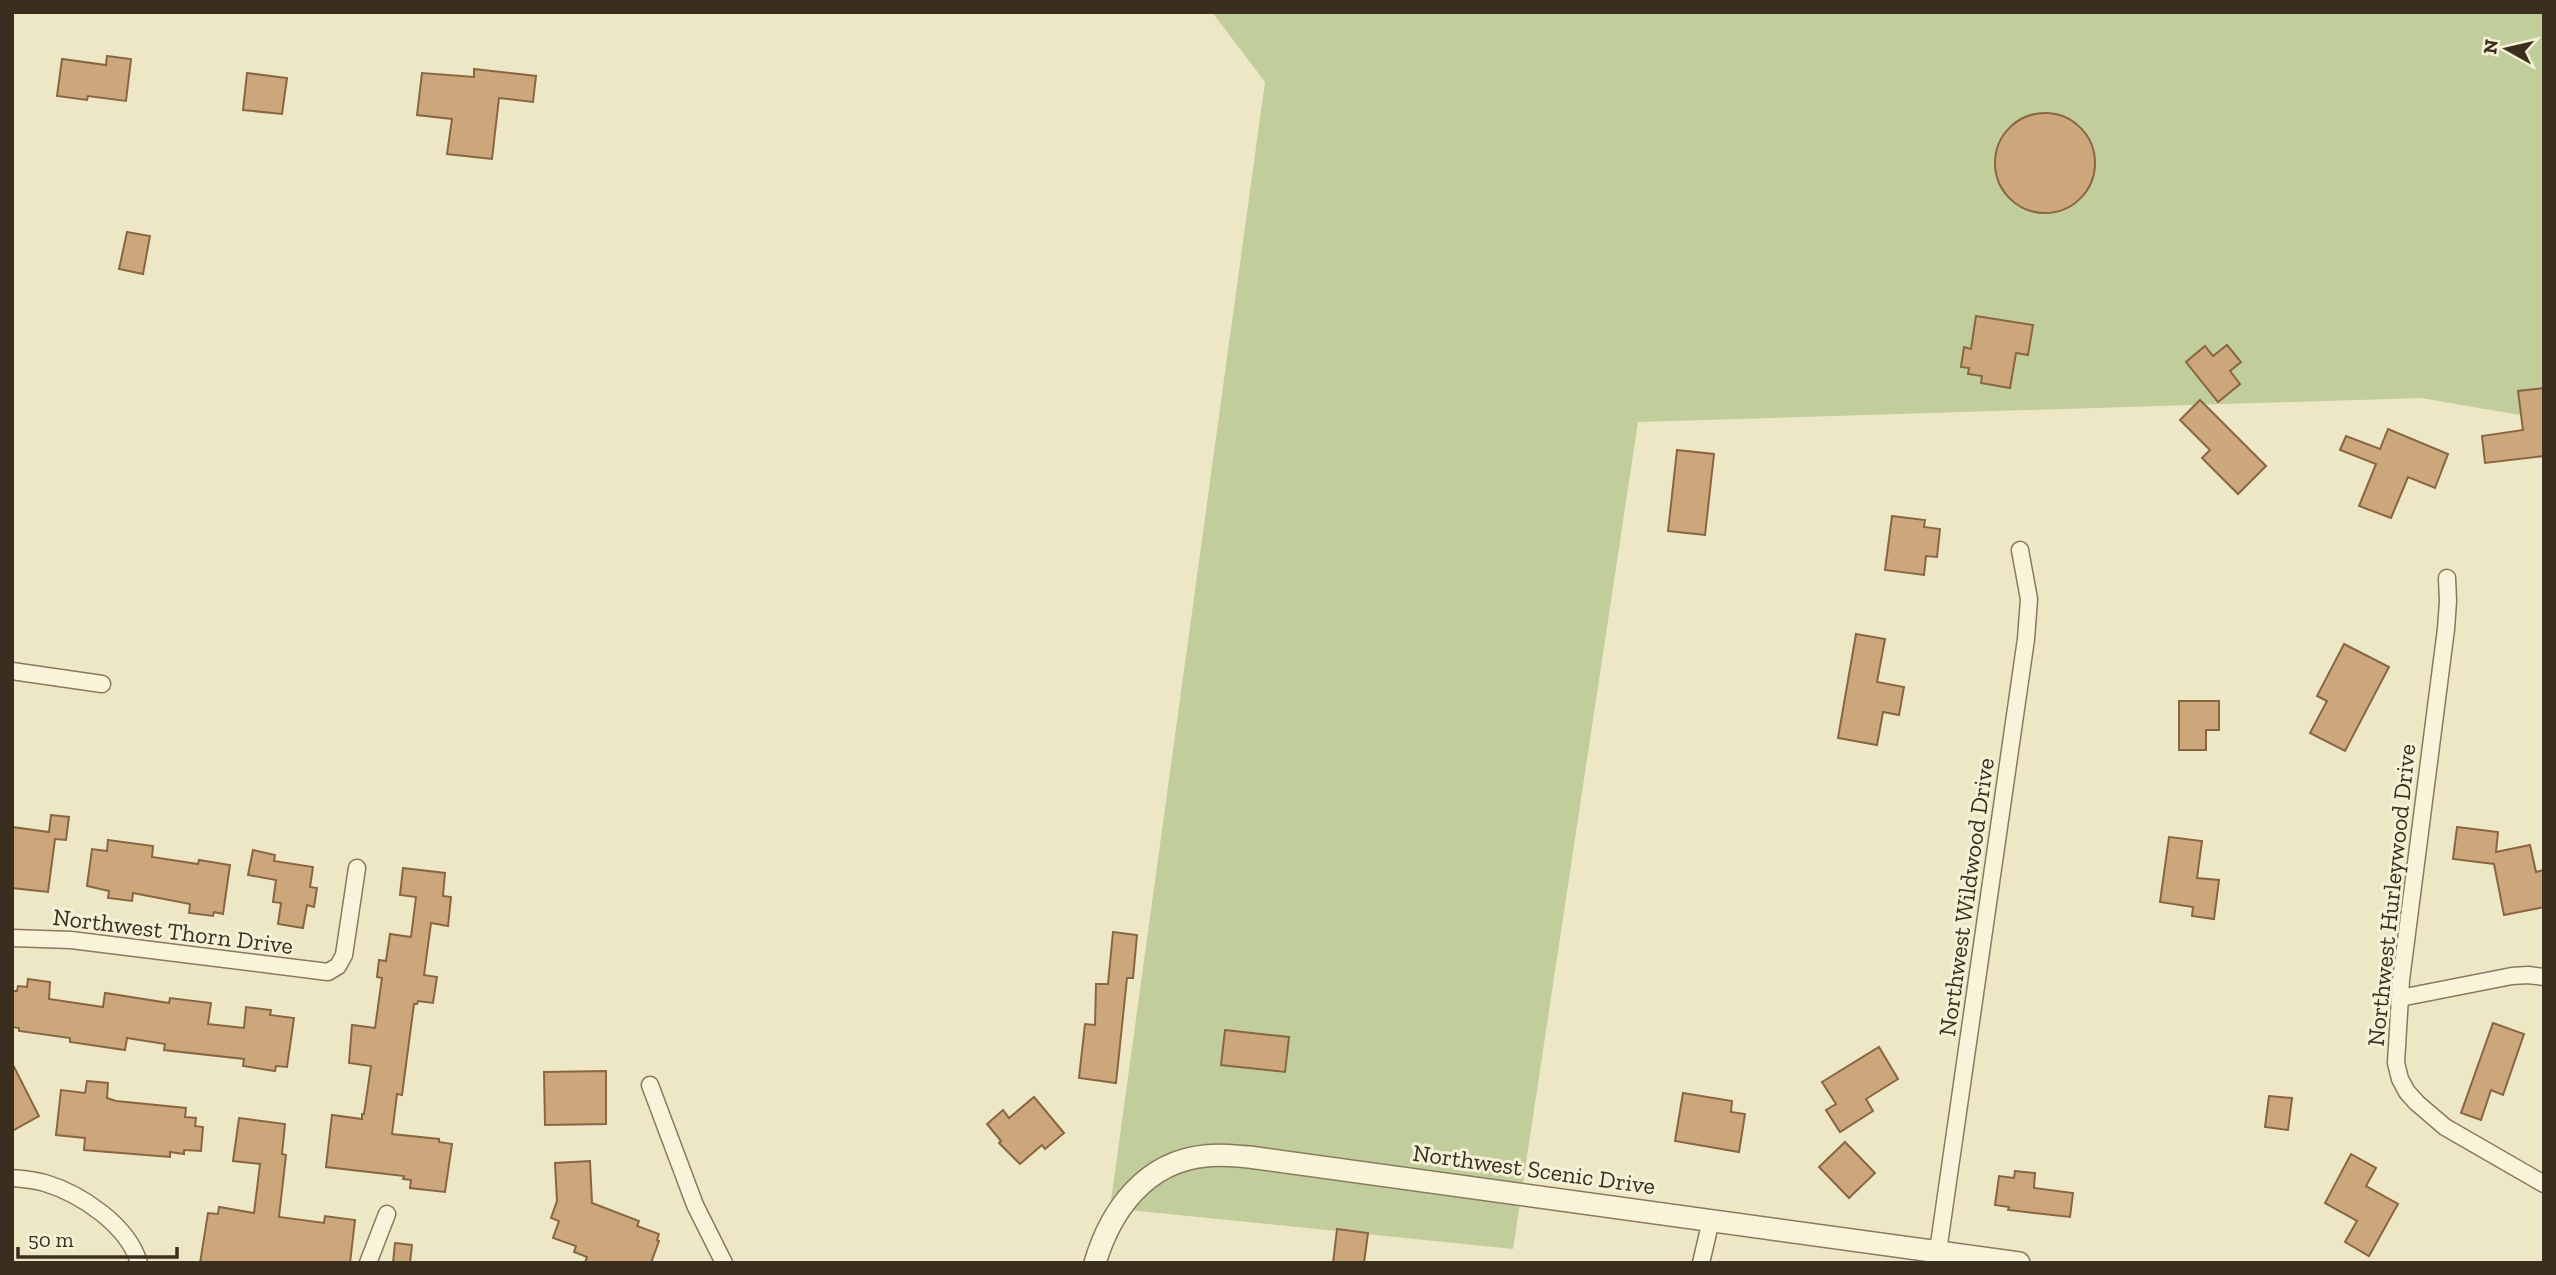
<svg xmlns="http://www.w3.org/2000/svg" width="2556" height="1275" font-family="'Zilla Slab',serif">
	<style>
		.green { fill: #c1cd9a }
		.building { fill: #cca77c; stroke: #896642; stroke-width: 2 }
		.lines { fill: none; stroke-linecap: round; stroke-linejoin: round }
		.minor-casing { stroke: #8a795c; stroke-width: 19 }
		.tertiary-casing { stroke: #8a795c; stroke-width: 24 }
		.minor { stroke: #f9f3d9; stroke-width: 16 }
		.tertiary { stroke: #f9f3d9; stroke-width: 21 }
		.labels { text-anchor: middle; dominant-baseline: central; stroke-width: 6; stroke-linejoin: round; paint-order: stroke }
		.street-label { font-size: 24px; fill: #3a2f1f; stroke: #f6f0d6 }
	</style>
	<rect width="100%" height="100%" fill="#eee7c6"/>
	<path class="green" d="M1212,12H2544V419L2421,398L1638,422L1513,1249L1110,1208L1265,82Z"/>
	<g class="building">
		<path d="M107,56L131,59L126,101L88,96L87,100L57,96L62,59L106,65Z"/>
		<path d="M474,69L536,76L533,102L499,98L492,159L447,154L452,119L417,115L422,73L474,77Z"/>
		<path d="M247,73L287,78L282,114L243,110Z"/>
		<circle cx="2045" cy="163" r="50"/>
		<path d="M127,232L150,236L143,274L119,269Z"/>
		<path d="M1976,316L2033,325L2028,355L2016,353L2010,388L1981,383L1982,376L1968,374L1969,368L1961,367L1964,347L1971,349Z"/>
		<path d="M2227,345L2241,362L2230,371L2240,384L2218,402L2186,362L2205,346L2213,356Z"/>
		<path d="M2544,388V456L2485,463L2482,436L2523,430L2518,391Z"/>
		<path d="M2200,400L2266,466L2238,494L2202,458L2210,450L2180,420Z"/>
		<path d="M2388,429L2448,454L2435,488L2408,477L2391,518L2359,506L2376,464L2340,450L2346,436L2380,449Z"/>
		<path d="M1677,450L1714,454L1705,535L1668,531Z"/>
		<path d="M1892,516L1925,520L1924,527L1940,529L1937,557L1926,556L1924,575L1885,570Z"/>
		<path d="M1856,634L1885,639L1877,682L1904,687L1899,715L1883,712L1877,745L1838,738Z"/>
		<path d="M2344,644L2389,667L2345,751L2310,733L2327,701L2317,696Z"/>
		<path d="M2179,701H2219V730H2206V750H2179Z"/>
		<path d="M51,815L69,817L66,840L55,839L48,892L12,888V827L49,832Z"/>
		<path d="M2457,827L2498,832L2496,852L2530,845L2536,872L2544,870V907L2504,915L2494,864L2453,859Z"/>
		<path d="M2169,837L2202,841L2197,878L2219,880L2214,919L2192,916L2193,907L2160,902Z"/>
		<path d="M108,840L153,846L152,857L198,864L199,860L230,865L223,914L214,912L213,916L189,913L190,904L133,893L132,901L108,898L109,891L87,886L92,849L107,851Z"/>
		<path d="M253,850L275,855L274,861L313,867L310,887L317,888L314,907L307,905L303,928L278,924L281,903L273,902L276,880L248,875Z"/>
		<path d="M403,868L445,873L443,896L451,897L448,926L431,923L424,975L437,977L433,1003L418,1001L417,1004H414L402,1095L397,1094L392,1134L439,1139V1142L452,1144L445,1192L410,1188L411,1180L403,1179L404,1176L326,1167L332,1115L362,1119V1114H364L371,1066L349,1063L352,1025L375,1028L382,978L377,977L379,960L386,961L390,934L411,937L416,897L400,895Z"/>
		<path d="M1113,932L1137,935L1133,978H1127L1116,1083L1079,1078L1085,1024L1095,1025L1096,984H1108Z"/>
		<path d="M28,979L50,982L49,999L103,1007L105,993L169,1003L170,998L211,1003L208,1024L244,1028L246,1007L271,1010L270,1015L294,1018L287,1067L276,1066L275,1071L243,1066L244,1059L164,1050L165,1044L127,1038L125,1050L70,1042V1038L19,1031V1028L12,1027V991H17L18,986L27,987Z"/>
		<path d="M2493,1023L2524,1034L2503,1095L2491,1090L2481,1120L2461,1113Z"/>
		<path d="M1225,1030L1289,1037L1285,1072L1221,1065Z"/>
		<path d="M1879,1047L1898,1079L1866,1099L1873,1111L1840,1132L1826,1110L1836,1104L1822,1082Z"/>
		<path d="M12,1063L39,1116L12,1131Z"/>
		<path d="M606,1071V1124L545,1125L544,1072Z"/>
		<path d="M87,1081L108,1083L107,1098L116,1101L186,1108L185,1117L196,1118L195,1126L203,1127L201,1151L184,1150V1154L170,1152V1157L84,1150L85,1138L56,1135L61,1090L85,1093Z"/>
		<path d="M1683,1093L1732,1101L1731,1112L1745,1114L1739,1152L1675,1141Z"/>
		<path d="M2269,1096L2292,1098L2288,1130L2265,1127Z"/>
		<path d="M1034,1097L1064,1133L1045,1149L1042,1145L1020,1164L999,1143L1001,1141L987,1124L1003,1110L1009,1118Z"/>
		<path d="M239,1118L285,1124L282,1154L286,1155L279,1217L324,1223L325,1216L355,1220L350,1263H200L208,1213L218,1214L219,1207L254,1213L260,1164L233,1161Z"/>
		<path d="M1845,1142L1875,1173L1849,1198L1819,1167Z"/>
		<path d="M2351,1154L2376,1168L2366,1186L2398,1204L2369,1256L2345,1242L2357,1221L2325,1203Z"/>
		<path d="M590,1161L592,1203L639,1221L637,1226L659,1234L657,1240L659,1241L651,1263H585L587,1257L574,1252L576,1246L553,1238L559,1221L551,1218L557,1201L555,1163Z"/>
		<path d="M2015,1171L2035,1173L2034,1188L2073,1193L2070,1217L2008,1210L2009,1207L1995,1205L1999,1176L2014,1178Z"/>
		<path d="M1337,1229L1368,1233L1364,1263H1333Z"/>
		<path d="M395,1243L412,1245L410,1263H393Z"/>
	</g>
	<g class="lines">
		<defs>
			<g id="minor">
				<path d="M2447,578L2448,601L2446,629L2401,980L2396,1063L2400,1079L2407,1092L2417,1103L2445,1127L2544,1184"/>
				<path d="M12,671L102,684"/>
				<path d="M12,938L71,940L328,972L338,966L344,955L357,868"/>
				<path d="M2400,998L2512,976L2528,975L2544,977"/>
				<path d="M650,1085L695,1205L724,1263"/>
				<path d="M12,1178C23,1179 35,1180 45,1183C81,1194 128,1225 139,1263"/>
				<path d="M1938,1251L2026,639L2029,599L2020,550"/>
				<path d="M368,1263L387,1214"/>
				<path d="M1701,1263L1711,1220"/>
			</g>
			<path id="tertiary" d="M1095,1263C1111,1209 1146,1162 1205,1156C1220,1154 1235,1156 1249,1157L2019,1263"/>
		</defs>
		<use href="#minor" class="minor-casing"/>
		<use href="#tertiary" class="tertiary-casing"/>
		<use href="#minor" class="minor"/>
		<use href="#tertiary" class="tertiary"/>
	</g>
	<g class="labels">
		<g class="street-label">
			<text transform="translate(2391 895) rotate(-84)">Northwest Hurleywood Drive</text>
			<text transform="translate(1966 897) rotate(-82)">Northwest Wildwood Drive</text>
			<text transform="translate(173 931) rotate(7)">Northwest Thorn Drive</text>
			<text transform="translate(1534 1169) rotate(8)">Northwest Scenic Drive</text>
		</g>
	</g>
	<rect width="2556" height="1275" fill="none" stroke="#3a2f1f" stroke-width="28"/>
	<g transform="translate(2507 49) rotate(278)" stroke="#f6f0d6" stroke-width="5" paint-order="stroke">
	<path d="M0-5L12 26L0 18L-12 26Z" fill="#3a2f1f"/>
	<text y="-10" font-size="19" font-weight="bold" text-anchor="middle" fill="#3a2f1f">N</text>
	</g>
	<path d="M18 1247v10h159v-10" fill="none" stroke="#3a2f1f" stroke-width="3.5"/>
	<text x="28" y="1247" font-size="21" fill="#3a2f1f" stroke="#f6f0d6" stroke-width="5" paint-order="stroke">50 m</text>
</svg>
